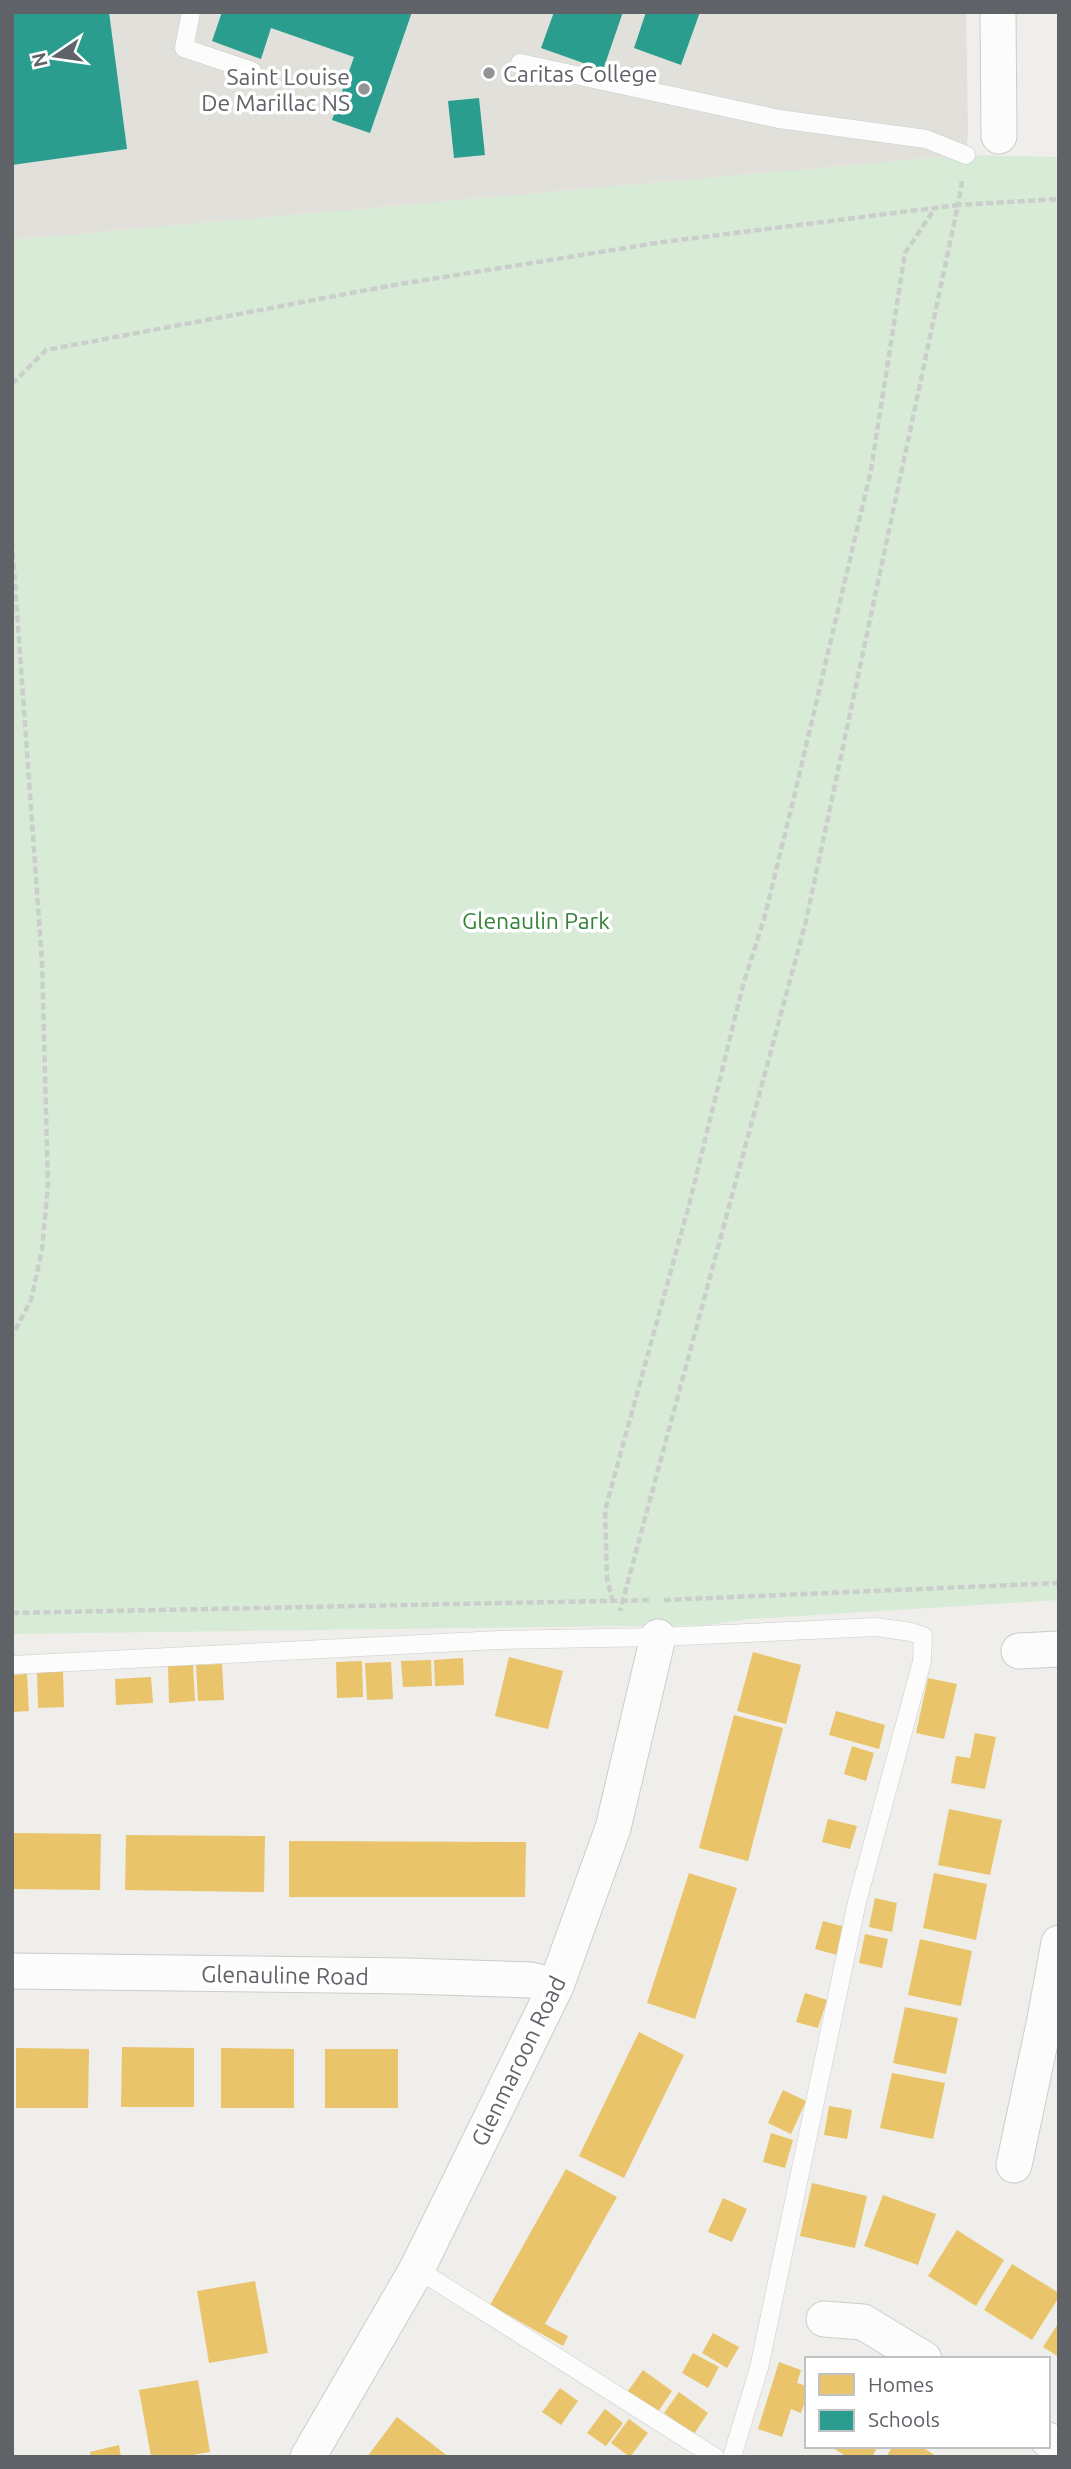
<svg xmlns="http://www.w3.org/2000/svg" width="1071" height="2469" font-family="Ubuntu,sans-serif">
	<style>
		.education { fill: #e2e0da }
		.green { fill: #d8ebd6 }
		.homes { fill: #e9c46a }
		.schools { fill: #2a9d8f }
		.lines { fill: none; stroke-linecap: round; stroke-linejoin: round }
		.lane-casing { stroke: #cbcccc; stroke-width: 19 }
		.street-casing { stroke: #cbcccc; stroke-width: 37 }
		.path { stroke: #cacfcc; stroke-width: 4.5; stroke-dasharray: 7 3.5; stroke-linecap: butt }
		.lane { stroke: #fdfcfc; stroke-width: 18 }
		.street { stroke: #fdfcfc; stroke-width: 35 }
		.poi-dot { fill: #919496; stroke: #fff; stroke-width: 2.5 }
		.labels { text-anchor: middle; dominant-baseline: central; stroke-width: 7; stroke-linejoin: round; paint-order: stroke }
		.poi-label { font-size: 23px; fill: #5f6368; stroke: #fff; text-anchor: start }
		.park-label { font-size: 23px; fill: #348238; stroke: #fff }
		.street-label { font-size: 23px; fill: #5f6368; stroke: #fff }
	</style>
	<rect width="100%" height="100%" fill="#efeeea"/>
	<path class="education" d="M12,12H966L968,133L966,155L12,240Z"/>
	<path class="green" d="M966,155L1059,157V1600L748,1619L708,1625L12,1634V240Z"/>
	<g class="homes">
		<path d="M753,1652L801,1665L786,1724L737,1711Z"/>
		<path d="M509,1657L563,1671L548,1729L495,1716Z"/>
		<path d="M463,1658L464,1685L435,1686L434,1660Z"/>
		<path d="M431,1660L432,1686L403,1687L401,1661Z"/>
		<path d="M362,1661L363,1697L337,1698L336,1662Z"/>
		<path d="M391,1662L393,1699L367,1700L365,1663Z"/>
		<path d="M222,1664L224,1700L198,1701L196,1665Z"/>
		<path d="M193,1665L195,1701L169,1703L168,1666Z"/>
		<path d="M63,1670L64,1707L38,1708L37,1671Z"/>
		<path d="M27,1674L29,1711L12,1712V1675Z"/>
		<path d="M151,1677L153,1703L116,1705L115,1679Z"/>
		<path d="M928,1678L957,1684L944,1739L916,1733Z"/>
		<path d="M836,1711L885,1725L879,1749L829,1735Z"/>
		<path d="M734,1715L783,1728L748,1861L699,1848Z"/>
		<path d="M975,1733L996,1737L985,1789L951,1783L956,1756L970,1758Z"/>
		<path d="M852,1746L874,1753L866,1781L844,1774Z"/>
		<path d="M949,1809L1002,1820L990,1875L938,1865Z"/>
		<path d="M828,1819L857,1826L850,1849L822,1842Z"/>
		<path d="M12,1833L101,1834L100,1890L12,1889Z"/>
		<path d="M126,1835L265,1836L264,1892L125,1890Z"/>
		<path d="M289,1841L526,1842L525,1897H289Z"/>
		<path d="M689,1873L737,1888L695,2019L647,2003Z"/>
		<path d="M934,1873L987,1884L976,1940L923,1928Z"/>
		<path d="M875,1898L897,1903L892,1932L869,1927Z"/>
		<path d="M823,1921L845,1927L837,1955L815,1949Z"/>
		<path d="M865,1934L888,1939L882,1968L859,1963Z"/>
		<path d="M920,1939L972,1951L961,2006L908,1995Z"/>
		<path d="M805,1993L827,2000L818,2028L796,2022Z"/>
		<path d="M905,2007L958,2018L946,2074L893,2063Z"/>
		<path d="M639,2032L684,2055L624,2178L579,2156Z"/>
		<path d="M122,2047L194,2048V2107H121Z"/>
		<path d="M16,2048L89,2049L88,2108H16Z"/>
		<path d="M221,2048L294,2049V2108H221Z"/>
		<rect x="325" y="2049" width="73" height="59"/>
		<path d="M892,2073L945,2083L933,2139L880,2128Z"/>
		<path d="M783,2090L806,2101L791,2134L768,2123Z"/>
		<path d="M829,2106L852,2110L847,2139L824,2135Z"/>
		<path d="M771,2133L793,2140L785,2168L763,2162Z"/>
		<path d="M566,2169L617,2197L545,2324L568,2336L563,2346L490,2305Z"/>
		<path d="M812,2183L867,2196L855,2248L800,2236Z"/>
		<path d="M883,2195L936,2214L918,2265L864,2246Z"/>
		<path d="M723,2198L747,2209L732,2242L708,2232Z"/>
		<path d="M957,2230L1004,2260L976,2306L928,2276Z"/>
		<path d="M1012,2264L1059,2293V2297L1032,2340L984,2310Z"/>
		<path d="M255,2281L268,2353L209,2363L197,2291Z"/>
		<path d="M1059,2322V2357L1043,2347Z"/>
		<path d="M713,2333L739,2347L727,2368L702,2353Z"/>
		<path d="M693,2353L719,2367L708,2388L682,2373Z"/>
		<path d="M779,2362L801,2370L797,2383L807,2386V2395L801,2413L791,2409L782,2437L758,2429Z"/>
		<path d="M643,2370L672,2391L658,2412L628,2391Z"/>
		<path d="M198,2380L210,2452L181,2457H151L139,2390Z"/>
		<path d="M560,2388L578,2401L561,2425L542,2412Z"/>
		<path d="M679,2392L708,2413L694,2434L664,2413Z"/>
		<path d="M605,2409L623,2423L606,2446L587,2433Z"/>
		<path d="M397,2417L449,2457H367Z"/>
		<path d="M629,2419L648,2433L630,2457L611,2443Z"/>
		<path d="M119,2445L121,2457H91L90,2452Z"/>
		<path d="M830,2446H878L872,2457H847Z"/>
		<path d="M893,2446H921L937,2457H886Z"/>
	</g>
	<g class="schools">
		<path d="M12,12H109L127,149L12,165Z"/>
		<path d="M222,12H412L370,133L332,120L354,57L271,28L261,59L212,41Z"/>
		<path d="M554,12H623L603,70L541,48Z"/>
		<path d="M646,12H700L681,65L634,48Z"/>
		<path d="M479,98L485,155L454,158L448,101Z"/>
	</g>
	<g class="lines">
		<defs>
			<g id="lane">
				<path d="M191,12L184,48L252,71"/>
				<path d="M520,63L779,119L926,139L966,155"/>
				<path d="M12,1665L499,1640L658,1637L876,1627L911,1632L923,1636L922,1661L857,1902L759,2368L732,2457"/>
				<path d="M417,2269L715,2457"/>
			</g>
			<g id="street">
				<path d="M998,12L999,136"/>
				<path d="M1019,1651L1059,1649"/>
				<path d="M12,1971L409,1976L531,1980L556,1986"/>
				<path d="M1014,2165L1044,2024L1059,1943"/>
				<path d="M824,2319L863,2322L924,2359"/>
				<path d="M1048,2440L1059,2447"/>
				<path d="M308,2457L417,2269L556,1986L613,1828L658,1637"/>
			</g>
		</defs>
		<use href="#lane" class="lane-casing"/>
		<use href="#street" class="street-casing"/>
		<g class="path">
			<path d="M962,181L958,205L1059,199"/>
			<path d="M12,384L46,350L394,285L663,242L958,205L806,921L620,1611"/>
			<path d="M12,542L42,962L48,1185L42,1250L31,1300L12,1336"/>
			<path d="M664,1600L1059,1583"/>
			<path d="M613,1602L607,1579L605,1510L689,1205L743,985L764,919L794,797L871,470L905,253L935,208"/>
			<path d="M12,1613L652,1600"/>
		</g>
		<use href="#lane" class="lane"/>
		<use href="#street" class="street"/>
	</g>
	<g class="poi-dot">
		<circle cx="489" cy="73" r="7"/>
		<circle cx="364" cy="89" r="7"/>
	</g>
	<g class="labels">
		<g class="poi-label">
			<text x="503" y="73">Caritas College</text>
			<text x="350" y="76" text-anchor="end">Saint Louise<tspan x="350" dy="26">De Marillac NS</tspan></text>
		</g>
		<g class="park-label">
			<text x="536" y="920">Glenaulin Park</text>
		</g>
		<g class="street-label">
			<text transform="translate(285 1975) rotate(1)">Glenauline Road</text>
			<text transform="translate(518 2061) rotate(-64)">Glenmaroon Road</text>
		</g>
	</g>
	<rect width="1071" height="2469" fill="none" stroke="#5f6368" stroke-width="28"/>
	<rect x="805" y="2357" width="245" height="91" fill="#ffffff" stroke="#bfc1c3" stroke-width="2"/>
	<rect x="819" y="2374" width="35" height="21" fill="#e9c46a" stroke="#bfc1c3" stroke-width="2"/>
	<text x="868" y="2392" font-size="21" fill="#5f6368">Homes</text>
	<rect x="819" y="2410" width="35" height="21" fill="#2a9d8f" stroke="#bfc1c3" stroke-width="2"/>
	<text x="868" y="2427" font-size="21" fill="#5f6368">Schools</text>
	<g transform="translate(56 56) rotate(257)" stroke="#ffffff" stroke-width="5" paint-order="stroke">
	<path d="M0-5L12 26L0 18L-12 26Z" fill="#5f6368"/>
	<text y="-10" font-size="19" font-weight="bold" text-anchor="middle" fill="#5f6368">N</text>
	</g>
</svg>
